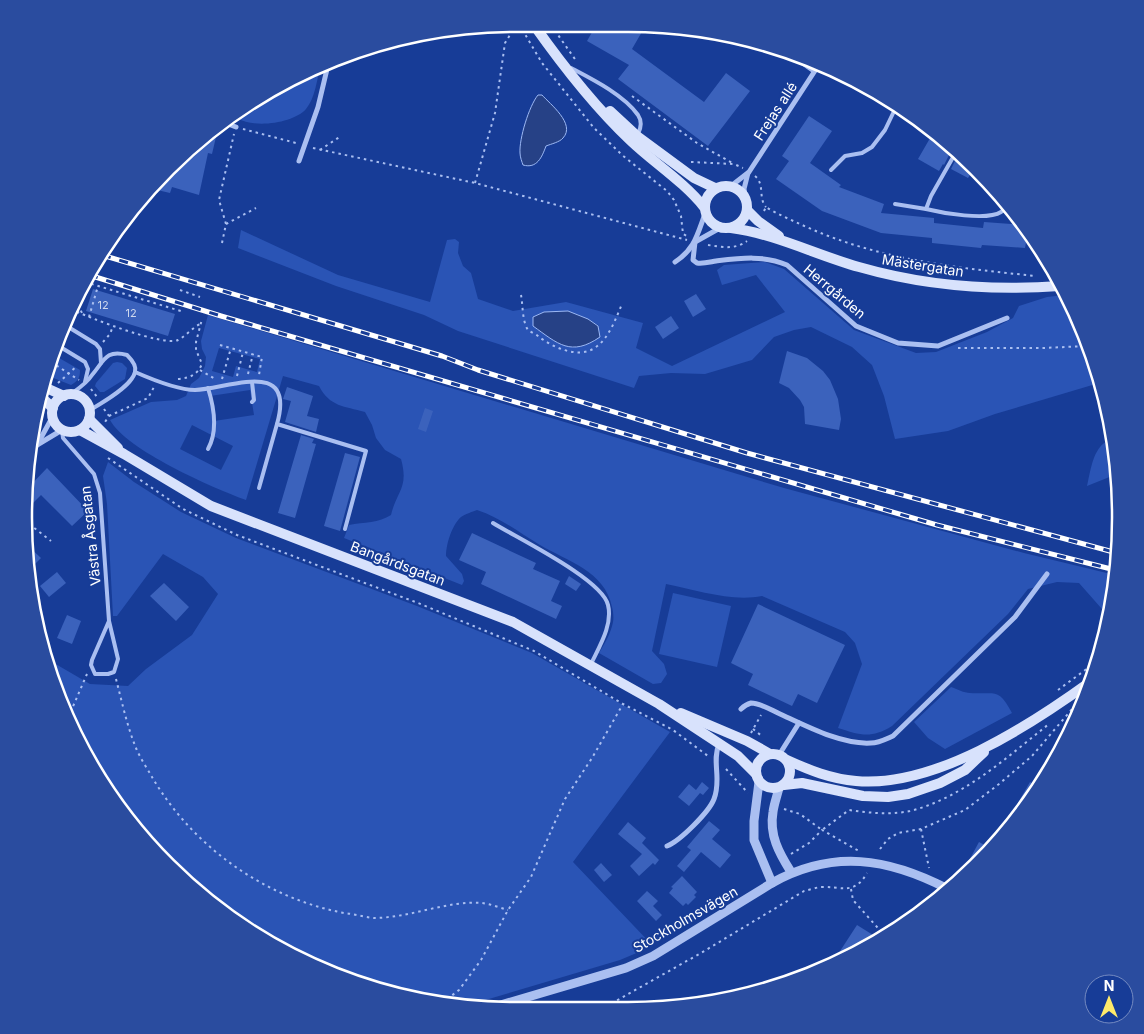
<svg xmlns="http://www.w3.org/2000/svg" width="1144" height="1034" font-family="Inter,sans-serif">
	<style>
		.green { fill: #2a54b5; fill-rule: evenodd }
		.water { fill: #264186; stroke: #9cb8f4 }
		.building { fill: #3b62bc }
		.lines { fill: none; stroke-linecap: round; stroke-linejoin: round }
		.path { stroke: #aabff1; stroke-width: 2; stroke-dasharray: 2.5 4; stroke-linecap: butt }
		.service { stroke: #aabff1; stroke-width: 4 }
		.minor { stroke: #aabff1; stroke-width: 5 }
		.tertiary { stroke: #aabff1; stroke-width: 9 }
		.secondary { stroke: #d8e2fc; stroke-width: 10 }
		.rail-casing { stroke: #fff; stroke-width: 5 }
		.rail { stroke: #173c97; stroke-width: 3; stroke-dasharray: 9; stroke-linecap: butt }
		.labels { text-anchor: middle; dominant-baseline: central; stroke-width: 4; stroke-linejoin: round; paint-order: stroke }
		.number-label { font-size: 11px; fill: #ced8ee }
		.street-label { font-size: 14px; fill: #fff; stroke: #173c97 }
		.rim { fill: none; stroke: #fff; stroke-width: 2.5 }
	</style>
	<rect width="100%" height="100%" fill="#173c97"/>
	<g class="green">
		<path d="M320,67C317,80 315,98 306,109C293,124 248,130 233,115L299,75Z"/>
		<path d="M241,230L338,275L430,302L447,240L455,239L459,242L458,253L463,266L471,273L478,299L513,311L566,302L643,323L636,348L672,366L785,312L756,275L722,285L717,270L724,265L765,262L784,269L854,330L916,353L936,352L987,332L1013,318L1019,306L1047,297L1065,295L1083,328L1099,383L995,414L948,431L895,439L884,396L872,365L852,347L811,327L794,330L774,337L752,360L705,374L671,373L639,376L634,388L458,331L424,315L336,286L238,248ZM577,314L598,325L574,348L562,344L548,337Z"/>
		<path d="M208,315L784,488L1024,553L1115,575L1109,617L1079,583L1057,582L1028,589L1008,614L892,726C871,739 860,735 838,728L862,664L855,643L845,632L762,596C731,602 697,590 666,584L652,651L664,664L667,674L661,683L653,684L599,653C605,643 611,633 613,622C614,617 613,611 612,607C605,571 567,561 540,545C518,532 501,518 477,510C472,512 465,514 461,517C452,525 446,544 446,556L462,574L464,581L462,585L344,538L349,525C364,522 379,523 391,515C397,490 409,488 401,459L385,450L376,438L372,425L365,412C344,406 330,407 319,386L283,376L246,500C213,488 126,450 110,420L151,402L177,400L186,396L191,384L199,378L205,366L206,357L202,349L201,341ZM219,348L260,359L257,372L236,366L233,377L212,371ZM250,390L254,415L214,421L210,396ZM192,425L233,446L221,470L180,449Z"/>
		<path d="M54,355L80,370C80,378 78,381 71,385L46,375Z"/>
		<path d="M117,362L122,363L127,368L125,379L104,392H100L95,386L96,383L113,363Z"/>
		<path d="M1113,439L1116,476H1112L1087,486C1091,470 1093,443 1113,439Z"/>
		<path d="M108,462L134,482L181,512L236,538L417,606L532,653L670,732L573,862L653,946L620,960L465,1006H453L359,984L271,944L192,888L126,817L61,706L47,659L90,684L128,686L146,669L192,635L218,594L203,577L163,554L117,616H113L107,504L103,476Z"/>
		<path d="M673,593L731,606L717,667L659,654Z"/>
		<path d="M951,687C957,689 964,693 970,693C996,695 998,687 1012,713L945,749L928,738L914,722Z"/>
	</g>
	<g class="water">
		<path d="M538,95H542C550,104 576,124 563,138C560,142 551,144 546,146C542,157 537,169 523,165C522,162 520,157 520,153C519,139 529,106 538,95Z"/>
		<path d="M568,311L588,319L598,326L600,337C571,357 558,344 533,326V317L544,312Z"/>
	</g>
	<g class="building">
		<path d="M595,27L643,30L632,49L704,102L726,73L750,91L708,146L618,79L629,65L587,41Z"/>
		<path d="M809,116L832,131L810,163L841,185L839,187L884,204L881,213L934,218V223L983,228L984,222L1023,225L1028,232L1025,248L982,245L981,248L932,243V238L881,233L822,211L776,179L789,161L782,156Z"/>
		<path d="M933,133L952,149L944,165L943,164L939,171L918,159Z"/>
		<path d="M207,135L216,137L212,154L208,153L199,195L172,187L170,193L153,189Z"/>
		<path d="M956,159L974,169L968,178L951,169Z"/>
		<path d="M93,289L175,314L168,336L86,311Z"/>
		<path d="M696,294L706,309L693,317L684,301Z"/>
		<path d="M671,316L679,328L663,339L655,327Z"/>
		<path d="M787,351L807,358L823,371L830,380L838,399L841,419L839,430L805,424L804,407L800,400L789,388L779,383Z"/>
		<path d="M287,387L313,396L307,416L319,419L316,432L285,422L291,401L283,399Z"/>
		<path d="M425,408L433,411L426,432L418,429Z"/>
		<path d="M301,435L314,439L312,443L316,444L295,518L278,513Z"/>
		<path d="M345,453L360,457L340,531L324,526Z"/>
		<path d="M47,468L88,511L72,526L41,495L24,512L28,488Z"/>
		<path d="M472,533L536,563L533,569L560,581L551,601L562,606L556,619L481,584L486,572L459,560Z"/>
		<path d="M26,544L41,558L29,570Z"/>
		<path d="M57,572L66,583L49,597L40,586Z"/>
		<path d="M569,576L581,584L576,591L565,584Z"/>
		<path d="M164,583L189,607L176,621L150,596Z"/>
		<path d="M758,604L845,645L817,703L798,694L792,706L748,685L753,674L731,663Z"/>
		<path d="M67,615L81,621L72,644L57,638Z"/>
		<path d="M702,782L709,788L703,795L700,793L689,806L678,797L689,784L696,790Z"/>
		<path d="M1030,782L1039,787L1015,818L1011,815Z"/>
		<path d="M709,821L720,830L712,839L731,855L720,868L701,852L684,872L677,866L691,850L687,847Z"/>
		<path d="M628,822L646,838L642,843L659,860L655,865L653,863L639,876L630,866L642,854L618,834Z"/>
		<path d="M979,842L990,848L976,866L958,881Z"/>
		<path d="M601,863L612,875L604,882L594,870Z"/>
		<path d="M682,876L697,892L694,895L696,897L688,905L686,903L683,906L669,893L673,888L671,887Z"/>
		<path d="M647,891L658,901L653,906L662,915L656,921L637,901Z"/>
		<path d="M857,925L873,935L865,946L831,965Z"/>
	</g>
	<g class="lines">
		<g class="path">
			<path d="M519,24L542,63L594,128L622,155L667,191L674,200L681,216L683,234L687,236"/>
			<path d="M551,25L577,62"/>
			<path d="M632,96L697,143L734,164"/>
			<path d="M243,129L296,143"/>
			<path d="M313,148L475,183L687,240"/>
			<path d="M320,150L341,136"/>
			<path d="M691,162L734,164L743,168"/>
			<path d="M755,176C765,184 758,198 766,207"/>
			<path d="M475,183L495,113L505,43L513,30L521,24"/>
			<path d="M764,211L766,207C777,214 789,219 800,224C875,259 955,268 1036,276"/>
			<path d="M226,224L256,208"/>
			<path d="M222,243L226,224L219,200L234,134"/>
			<path d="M708,245C722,247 735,250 747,241"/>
			<path d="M85,282L184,312"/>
			<path d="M180,290L200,297"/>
			<path d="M521,295C523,305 522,321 528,330C531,332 535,334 538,336C552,347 579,360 596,347C609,338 616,318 622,304"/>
			<path d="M75,299L83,315"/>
			<path d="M71,309C87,317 164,347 178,340C186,336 192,328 200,324"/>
			<path d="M89,317L98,286"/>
			<path d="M103,342L110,334L113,326"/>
			<path d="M220,345L262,357L259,375"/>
			<path d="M958,348H1043L1088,346"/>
			<path d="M51,362L79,380"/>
			<path d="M200,370L215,379"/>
			<path d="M248,374L253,354"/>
			<path d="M237,376L243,352"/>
			<path d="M178,379C190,378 197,375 202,364L196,350V342L202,319"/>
			<path d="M222,379L231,348"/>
			<path d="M58,383L77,366"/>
			<path d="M91,389L97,397"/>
			<path d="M104,409L109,416L105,422"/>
			<path d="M38,411L41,415L40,420"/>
			<path d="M109,416L148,398L154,387"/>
			<path d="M108,458L183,509L237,535L418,603L534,651L623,704L673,730L708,756"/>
			<path d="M24,520L51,541"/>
			<path d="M116,679C122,702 127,726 136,748C140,758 147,768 152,777C193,847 265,898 344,913C354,914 364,917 374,918C410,918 448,900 482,903C491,904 500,908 508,910"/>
			<path d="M1058,690L1096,662"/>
			<path d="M68,718L87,674"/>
			<path d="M753,729L763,737"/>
			<path d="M751,733L761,715"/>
			<path d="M726,769L748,793"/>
			<path d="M784,809L800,814L822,830L849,810C870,813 890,815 910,811C963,798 1007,757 1049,724"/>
			<path d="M921,829L929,868"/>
			<path d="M880,849L888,839L898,833L921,829L965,810L999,784L1032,756L1073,708"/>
			<path d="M791,854L809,843L822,830L859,851"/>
			<path d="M851,889L853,900L885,936"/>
			<path d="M442,1003L459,990L481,960L508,910L531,877L565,799L592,758L623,704"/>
			<path d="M472,1007L486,1003"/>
			<path d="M609,1010L614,1002L701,953L804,891C809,890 815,888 820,887C841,886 854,896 867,873"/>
		</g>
		<g class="service">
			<path d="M571,68C592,79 624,95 638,115C642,121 641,128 638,134"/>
			<path d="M956,152L931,196L926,209C942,213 987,221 1001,212C1004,210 1005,208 1007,206"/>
			<path d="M831,170L845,156L862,153L872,147L885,130L897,105"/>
			<path d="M895,204L926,209"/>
			<path d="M65,325L96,344L100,349L101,363"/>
			<path d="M57,345L85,362L88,369L85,382"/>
			<path d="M135,372C151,379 178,390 195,390C228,389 296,357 277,424L366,451L345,529"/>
			<path d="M252,382L254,400L252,402"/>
			<path d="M208,388C214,407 218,431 208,449"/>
			<path d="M71,394C78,389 87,383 92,375C104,361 106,349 127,355C131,359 137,366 135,372C132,386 102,403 90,410"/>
			<path d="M62,430L63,438L94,474L100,493L109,621L92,660L91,665L95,674H108L114,672L118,659L109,621"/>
			<path d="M259,488L277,424"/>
			<path d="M493,523C517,538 602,579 608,605C613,625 599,647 591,664"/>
		</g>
		<g class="minor">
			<path d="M787,52L814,71"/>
			<path d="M223,122L236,127"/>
			<path d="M299,161L318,107L328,65"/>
			<path d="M731,186L749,172L820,63"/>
			<path d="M746,200L744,189L748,173"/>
			<path d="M695,242L693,260L697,263C703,264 710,262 716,261C741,258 764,255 787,265L856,326L898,343L938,346L1007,318"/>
			<path d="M695,242L720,228"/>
			<path d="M675,262C695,249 697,235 705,214"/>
			<path d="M37,445L53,416"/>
			<path d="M33,450L37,445L62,430"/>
			<path d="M741,709C744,706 747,704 751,703C760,703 771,710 780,714C806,726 842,745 871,743C879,743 886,739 893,736L1015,617L1047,574"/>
			<path d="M779,755L799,723"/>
			<path d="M998,834L1001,836"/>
			<path d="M667,846C680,841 709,812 714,799C716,794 717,785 717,779C717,767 714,756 719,744"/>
		</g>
		<g class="tertiary">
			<path d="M759,782L754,821V840L772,883"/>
			<path d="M779,788C777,796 774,804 773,812C769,835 779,853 791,872"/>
			<path d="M494,1007L626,968L653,956L772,883C833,849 888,858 948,889"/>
		</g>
		<g class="secondary">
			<path d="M534,25C563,66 593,105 630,140C654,163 683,181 704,207"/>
			<path d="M610,111L637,136L694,178L715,188"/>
			<circle cx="726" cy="207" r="21"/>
			<path d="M747,210L758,221L779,236"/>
			<path d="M731,228C776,234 816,255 859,267C925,286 992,291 1060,286"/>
			<path d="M42,386L64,396"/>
			<circle cx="71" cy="413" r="19"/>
			<path d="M40,396L53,408"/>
			<path d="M89,419L118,448"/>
			<path d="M80,430L124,454L211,506L513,622L659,704L738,756L756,774"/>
			<path d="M681,713L747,741L770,754"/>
			<circle cx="773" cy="771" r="17"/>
			<path d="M787,760C809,770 831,779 856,781C934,788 1029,726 1090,682"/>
			<path d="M784,785L802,783L863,796L888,797L908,794L940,783L965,770L984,752"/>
		</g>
		<defs>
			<g id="rail">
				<path d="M102,255L442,356L478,370L747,453L1117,553"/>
				<path d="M89,275L221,316L937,525L1115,570"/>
			</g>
		</defs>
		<use href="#rail" class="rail-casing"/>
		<use href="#rail" class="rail"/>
	</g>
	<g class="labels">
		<g class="number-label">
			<text x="103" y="305">12</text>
			<text x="131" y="313">12</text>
		</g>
		<g class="street-label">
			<text transform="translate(775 111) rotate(-57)">Frejas allé</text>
			<text transform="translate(923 265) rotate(9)">Mästergatan</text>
			<text transform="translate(835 291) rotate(40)">Herrgården</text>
			<text transform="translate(90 536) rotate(-96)">Västra Åsgatan</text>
			<text transform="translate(398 563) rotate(21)">Bangårdsgatan</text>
			<text transform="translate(685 919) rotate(-30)">Stockholmsvägen</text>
		</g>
	</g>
	<path d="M0 0H1144V1034H0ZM516 32H628A484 484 0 0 1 1112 516V518A484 484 0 0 1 628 1002H516A484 484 0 0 1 32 518V516A484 484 0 0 1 516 32Z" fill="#2a4c9f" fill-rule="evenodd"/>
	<path class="rim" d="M516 32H628A484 484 0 0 1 1112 516V518A484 484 0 0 1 628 1002H516A484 484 0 0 1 32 518V516A484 484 0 0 1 516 32Z"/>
	<g transform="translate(1109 999)"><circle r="24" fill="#173c97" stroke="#748ac1"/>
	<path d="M0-4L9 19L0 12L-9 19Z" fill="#ffea6a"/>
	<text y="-8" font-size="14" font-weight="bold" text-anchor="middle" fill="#ffffff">N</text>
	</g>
</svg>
